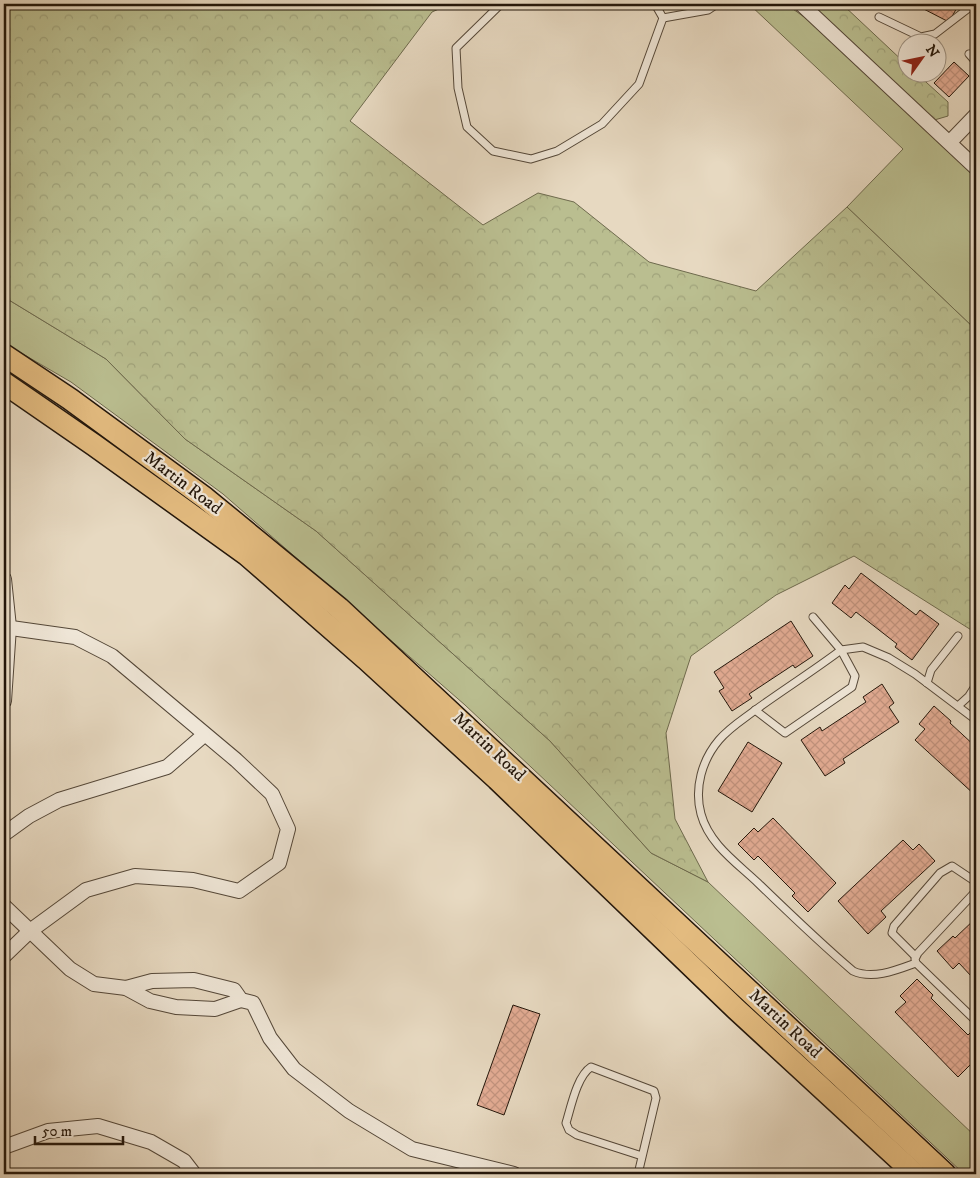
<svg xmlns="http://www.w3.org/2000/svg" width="980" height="1178" font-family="'IM FELL DW Pica',serif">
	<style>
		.green { fill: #babe90; stroke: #6e6a4d }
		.forest { fill: url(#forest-crowns); stroke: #6e6a4d }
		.building { fill: url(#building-cross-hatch); stroke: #23160a }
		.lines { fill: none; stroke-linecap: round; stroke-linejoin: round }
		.lane-casing { stroke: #544738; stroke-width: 9 }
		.street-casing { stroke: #544738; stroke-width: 16 }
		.primary-casing { stroke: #23160a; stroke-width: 24 }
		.lane { stroke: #efe6d7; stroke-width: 7 }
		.street { stroke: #efe6d7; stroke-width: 14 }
		.primary { stroke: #e4bc80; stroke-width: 21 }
		.labels { text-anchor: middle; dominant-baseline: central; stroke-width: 4.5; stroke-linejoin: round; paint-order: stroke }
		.street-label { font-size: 18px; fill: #23160a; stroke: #efe6d7 }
	</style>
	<defs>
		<pattern id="forest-crowns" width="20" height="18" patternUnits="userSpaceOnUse" patternTransform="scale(1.25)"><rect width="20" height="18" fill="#babe90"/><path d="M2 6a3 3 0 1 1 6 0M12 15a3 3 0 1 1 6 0" fill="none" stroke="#a0a37b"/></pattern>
		<pattern id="building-cross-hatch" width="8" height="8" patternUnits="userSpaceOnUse" patternTransform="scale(1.25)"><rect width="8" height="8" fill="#e3ac94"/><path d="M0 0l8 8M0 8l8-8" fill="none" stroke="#c2937e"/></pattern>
	</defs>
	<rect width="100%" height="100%" fill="#e7d9c1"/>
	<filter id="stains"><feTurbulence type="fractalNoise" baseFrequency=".004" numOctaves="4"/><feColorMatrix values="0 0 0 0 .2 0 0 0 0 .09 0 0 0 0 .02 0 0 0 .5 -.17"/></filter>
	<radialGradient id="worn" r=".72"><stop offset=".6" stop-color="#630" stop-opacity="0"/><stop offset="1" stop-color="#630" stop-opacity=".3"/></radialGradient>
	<g class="green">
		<path d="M749,4H786L818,27L976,175V330L847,207L903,149Z"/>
		<path d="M4,297L106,359L185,439L316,531L550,741L651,853L708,882L976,1137V1174H964L465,705L223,494L71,382L4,343Z"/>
	</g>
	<g class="forest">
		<path d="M4,4H338L344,8L352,4H450L432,12L350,121L483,225L538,193L574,202L649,262L756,291L847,207L976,330V633L854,556L776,595L691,656L666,733L675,819L708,882L651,853L550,741L316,531L185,439L106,359L4,297Z"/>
		<path d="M807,4H842L907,65L908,72L916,73L948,102V116L931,121Z"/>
	</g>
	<g class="building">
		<path d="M914,4H959L949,22Z"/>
		<path d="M954,62L969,76L949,97L934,83Z"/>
		<path d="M861,573L916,615L920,610L939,624L912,660L895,647L897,644L856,612L851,618L832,603L845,585L849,589Z"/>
		<path d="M791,621L813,656L795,668L793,665L749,694L752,698L732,711L719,691L724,688L714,672Z"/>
		<path d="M882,684L894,703L889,707L899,722L843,759L845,763L825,776L801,740L820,727L822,731L866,702L863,697Z"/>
		<path d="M934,706L951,721L950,723L976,747V796L915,740L925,729L919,724Z"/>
		<path d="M748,742L782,763L752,812L718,791Z"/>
		<path d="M773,818L836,883L808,912L792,896L795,893L758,856L754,860L738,844L754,828L758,832Z"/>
		<path d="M903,840L913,850L919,844L935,861L881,911L886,917L868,934L838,901Z"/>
		<path d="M976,918V973L972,977L959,963L953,969L937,951L953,936L955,938Z"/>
		<path d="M917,979L933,995L931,998L968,1035L973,1030L976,1034V1059L958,1077L895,1012L906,1002L900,996Z"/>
		<path d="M513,1005L540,1014L504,1115L477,1105Z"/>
	</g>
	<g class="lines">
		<defs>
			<g id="lane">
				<path d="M501,4L456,48L458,88L467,127L493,151L531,159L557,151L602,124L639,84L663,18L655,4"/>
				<path d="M879,17L921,37L935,34L974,4"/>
				<path d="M663,18L708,10L717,4"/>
				<path d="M969,54L976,62"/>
				<path d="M927,683L931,670L958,636"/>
				<path d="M958,706L969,696L976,685"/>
				<path d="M755,710L785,733L852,687L855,676L841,650L813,617"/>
				<path d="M976,891L918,953L915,959L916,963L976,1021"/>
				<path d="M915,956L892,933L894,926L940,873L952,866L976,882"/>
				<path d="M916,963C897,970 873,980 853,971C820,943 789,913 758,883C737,863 709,844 701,814C694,788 702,760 719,740C729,728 742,720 754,711C783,690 813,671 841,650L863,647L889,658L915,674L976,720"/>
				<path d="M638,1174L656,1098L654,1091L591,1067C577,1076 571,1107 566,1123L569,1130L577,1135L642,1156"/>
			</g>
			<g id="street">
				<path d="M801,4L976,168"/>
				<path d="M950,142L976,115"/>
				<path d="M4,579L9,627L4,701"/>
				<path d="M4,627L75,637L112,656L236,760L272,794L288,829L279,863L239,891L193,880L135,876L86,890L30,931L4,956"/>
				<path d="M4,834L29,816L59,800L167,767L204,735"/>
				<path d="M4,906L70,969L94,984L126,988L150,1001L176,1007L215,1009L241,1000"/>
				<path d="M126,988L152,981L194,980L234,990L241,1000L253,1003L270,1038L294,1069L349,1111L412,1149L514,1174"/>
				<path d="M4,1147L48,1131L98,1126L151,1142L184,1161L194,1174"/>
			</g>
			<g id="primary">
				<path d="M4,355L70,399L205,498L339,608L945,1174"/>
				<path d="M4,383L94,445L247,555L366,659L497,779L736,1009L915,1174"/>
			</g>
		</defs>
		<use href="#lane" class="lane-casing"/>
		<use href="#street" class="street-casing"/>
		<use href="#primary" class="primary-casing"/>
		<use href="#lane" class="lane"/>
		<use href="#street" class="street"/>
		<use href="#primary" class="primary"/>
	</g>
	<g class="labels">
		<g class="street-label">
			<text transform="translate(183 483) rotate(37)">Martin Road</text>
			<text transform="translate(489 747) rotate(43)">Martin Road</text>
			<text transform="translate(785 1024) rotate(43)">Martin Road</text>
		</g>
	</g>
	<rect width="980" height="1178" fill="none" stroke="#e7d9c1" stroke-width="20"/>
	<rect x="5" y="5" width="970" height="1168" fill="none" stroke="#23160a" stroke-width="2.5"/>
	<rect x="10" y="10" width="960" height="1158" fill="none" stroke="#23160a"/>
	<g transform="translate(922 58) rotate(57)"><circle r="24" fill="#efe6d7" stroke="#9d9385"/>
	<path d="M0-4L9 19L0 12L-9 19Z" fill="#8f2418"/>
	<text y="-8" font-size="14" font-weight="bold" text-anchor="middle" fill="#23160a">N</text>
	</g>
	<path d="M35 1136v8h88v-8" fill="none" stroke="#23160a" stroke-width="2.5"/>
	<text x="42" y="1136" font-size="15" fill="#23160a" stroke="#efe6d7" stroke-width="4" paint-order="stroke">50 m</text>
	<rect width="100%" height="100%" filter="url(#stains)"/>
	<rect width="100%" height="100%" fill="url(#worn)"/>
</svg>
